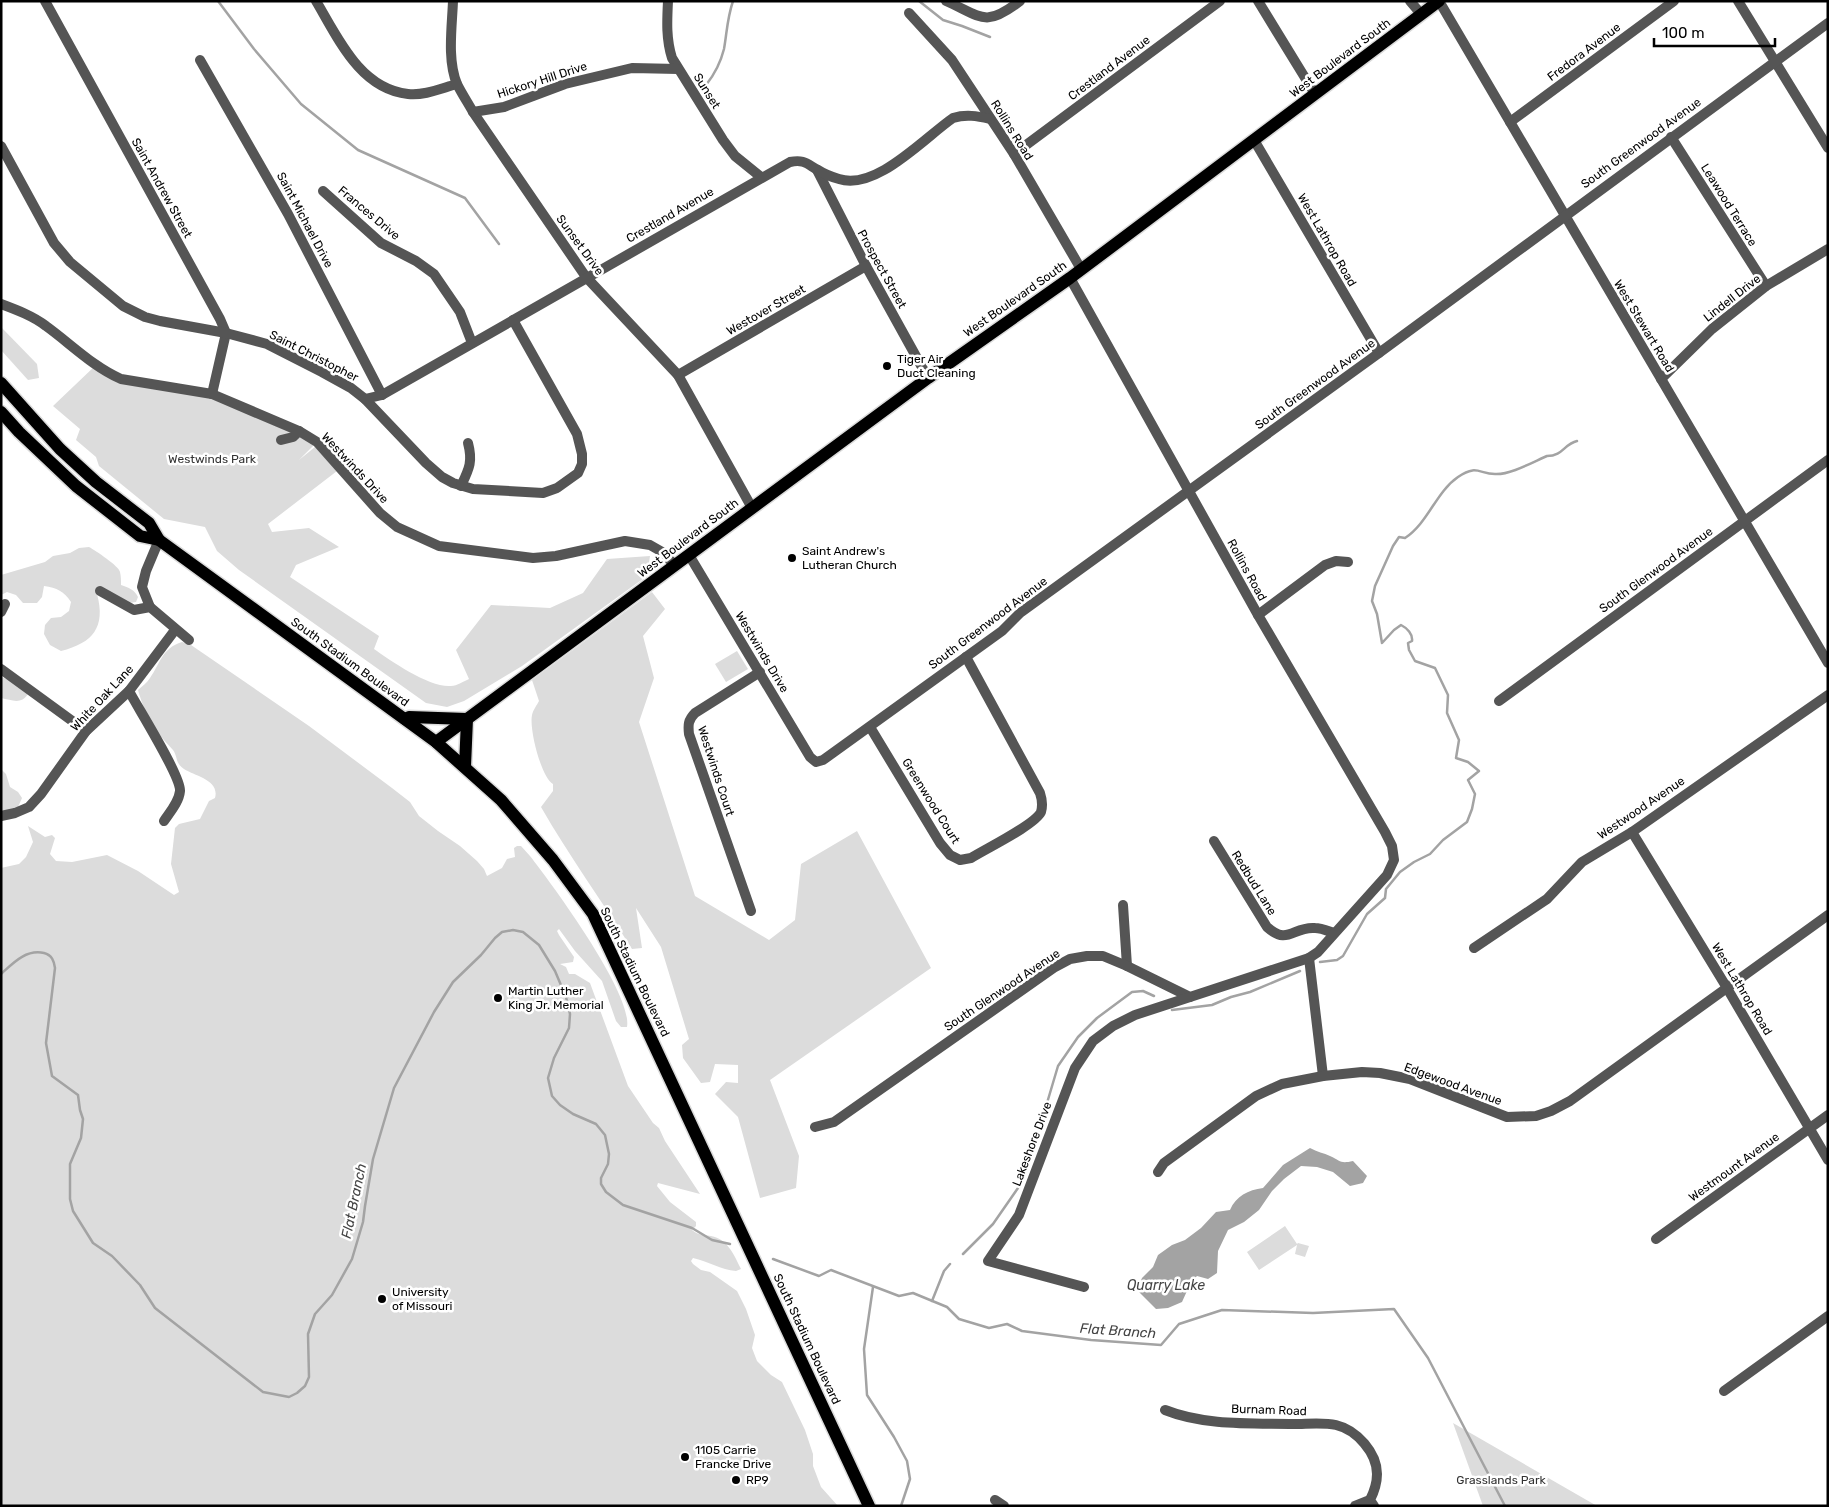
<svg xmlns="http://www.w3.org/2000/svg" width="1829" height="1507" font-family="Rubik,sans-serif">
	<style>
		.green { fill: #dcdcdc }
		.water { fill: #a3a3a3 }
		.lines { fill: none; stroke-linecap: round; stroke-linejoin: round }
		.stream { stroke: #a3a3a3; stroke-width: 2.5 }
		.major-casing { stroke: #dbdbdb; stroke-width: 15 }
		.minor { stroke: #555; stroke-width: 10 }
		.major { stroke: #000; stroke-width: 12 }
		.poi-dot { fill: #000; stroke: #fff; stroke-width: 2 }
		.labels { text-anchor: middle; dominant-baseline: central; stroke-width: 5; stroke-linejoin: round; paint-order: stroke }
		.street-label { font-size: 12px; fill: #000; stroke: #fff }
		.poi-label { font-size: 12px; fill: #000; stroke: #fff; text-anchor: start }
		.park-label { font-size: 12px; fill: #333; stroke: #fff }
		.water-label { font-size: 14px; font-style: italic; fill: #444; stroke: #fff }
	</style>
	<rect width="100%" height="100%" fill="#fff"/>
	<g class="green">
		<path d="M1,327L37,364L39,378L28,380L1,350Z"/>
		<path d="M96,365L108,373L212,394L317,442L299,460L315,447L337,471L268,524L272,532L309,528L339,547L296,565L290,577L379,636L374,649C391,661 430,688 451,686C457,686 464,681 469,679L456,650L491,605L550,608L583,593L607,559L650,556L647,576L522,666L464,701L447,707L426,703L239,570L217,551L205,527L164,519L99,466L96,457L76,440L80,429L53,406Z"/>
		<path d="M89,547C96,551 119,566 120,572C121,576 121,581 121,585C129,588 134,589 138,597L136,602L129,603L97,594C106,627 93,643 61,651L50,645L44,634L45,625L51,618L61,617L69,611L71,602C64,591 57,588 44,586L42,597L37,603H23L16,595L7,592L1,595V575L45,562L53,556L70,553L79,548Z"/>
		<path d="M652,592L665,609L643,636L654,678L639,722L695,896L769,940L795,920L801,864L857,831L931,968L770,1080L799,1156L796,1188L760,1198L738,1117L715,1094L726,1082L738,1083V1065L715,1064L710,1082L701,1083L683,1058L682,1045L689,1039L661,947L636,908L642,948L632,949C602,901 569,856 541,807L553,791V784C541,777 529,729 532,715C533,710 537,705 539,701L532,680Z"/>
		<path d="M182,642L191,645L309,726L392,788L410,802L419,816L438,831L460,846L477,861L484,869L487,876L502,868L507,859L515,857L514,848L517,846H521L530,856C552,884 633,994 627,1027H621L616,1021L602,981L575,951L559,929L557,931L559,935L574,957L573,962L560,964L566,967L569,974H575L590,983L628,1086L653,1123L659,1128L665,1141L700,1194L658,1183L657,1186L670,1202L696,1222V1226L692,1230C700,1236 701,1234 711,1236C728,1239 734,1255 741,1269L736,1271C721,1270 708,1261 693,1258L691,1261L693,1264L701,1270L710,1272L737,1291L746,1309L755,1335L752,1348L757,1361L771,1375L782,1382L805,1430L813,1454V1466L821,1487L838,1506H1V868L19,864L26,857L33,842L28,826L45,837L52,835L55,838L50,854L56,861L72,862L107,855L138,871L174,895L179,892L171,864L175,828L179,824L200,819L209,801L215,798C220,780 195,776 184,769C175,763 178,757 173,750C168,744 162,739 158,732C149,720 142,705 138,690C142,686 147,683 150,678C160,664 162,648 182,642Z"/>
		<path d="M737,651L748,669L726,682L715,664Z"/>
		<path d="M1,677L18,683L28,694C21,705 12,700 1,698Z"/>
		<path d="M1,769L6,774L10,787L18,792L22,798L18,807L4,812H1Z"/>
		<path d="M1285,1226L1297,1244L1298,1243L1309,1246L1305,1257L1295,1254L1297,1245L1259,1270L1247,1252Z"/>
		<path d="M1453,1423L1597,1506H1483Z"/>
	</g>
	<path class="water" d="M1310,1148C1317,1152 1324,1153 1330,1156C1341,1161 1340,1164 1353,1161L1367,1176L1363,1183L1350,1186L1333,1172L1317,1167L1301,1166L1284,1179L1272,1191L1259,1210L1244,1222L1228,1230L1218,1251L1217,1273L1208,1279L1197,1276L1191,1282L1182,1302L1168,1308L1156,1309L1137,1290L1142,1278L1153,1267L1158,1255L1172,1245L1185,1240L1201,1228L1216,1212L1230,1210C1236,1196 1248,1190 1263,1188L1283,1165Z"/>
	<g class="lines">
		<g class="stream">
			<path d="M218,1L254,49L301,104L358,150L465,198L499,244"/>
			<path d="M919,1L943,20L962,26L990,37"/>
			<path d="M706,85C714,75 721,61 724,49C727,32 727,19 733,1"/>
			<path d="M1320,962L1337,960L1343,956L1367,914L1385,898L1386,889L1400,872L1414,862L1430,854L1443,840L1467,822L1472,809L1475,794L1468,780L1479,771L1468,762L1456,758L1459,740L1447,713L1448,695L1435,668L1415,661L1409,650L1408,643L1412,641C1413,634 1407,628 1401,625L1394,630L1382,643L1377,614L1372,601L1375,586L1393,546L1399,537L1405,538C1428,523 1436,492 1458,477C1477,464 1479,474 1495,474C1510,475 1533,462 1547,456C1563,456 1564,444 1577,441"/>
			<path d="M1,974C13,963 26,949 44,953C52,955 54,961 55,968L46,1043L52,1076L78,1095L80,1110L83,1119L81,1138L70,1164V1199L73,1211L93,1243L112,1256L140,1285L155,1308L263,1392L289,1397L297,1393L305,1386L309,1377L308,1334L315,1314L332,1295L352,1259L363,1222L365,1206L373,1159L394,1088L434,1012L453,982L481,955L495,938L502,932L513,930L523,932L539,945L555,971L566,997L570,1014L569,1028L554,1058L548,1078L552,1096L560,1105L573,1114L596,1124L605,1135L609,1154L608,1164L601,1178V1184L606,1192L623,1205L692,1228L712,1240L730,1244"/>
			<path d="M1172,1010L1212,1005L1231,997L1250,992L1300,971"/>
			<path d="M963,1254L993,1224L1018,1188L1036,1140L1058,1066L1078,1037L1097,1018L1132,992L1143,991L1154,996"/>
			<path d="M773,1259L819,1276L831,1270L899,1296L913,1293L947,1307L959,1319L989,1328L1007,1324L1022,1331L1091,1340L1161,1345L1179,1324L1222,1310L1313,1313L1394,1309L1428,1358L1505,1506"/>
			<path d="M873,1287L864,1349L867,1395L894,1437L907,1461L910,1479L901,1506"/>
			<path d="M932,1301L944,1271L950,1264"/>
		</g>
		<defs>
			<g id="major">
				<path d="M1,383L60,449L96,482L149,523L159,540"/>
				<path d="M1,412L19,432L76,486L140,536L159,540L436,742L501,800L553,860L593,914L869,1506"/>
				<path d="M405,719L409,717L467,719L465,767"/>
				<path d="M436,742L928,378L1070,278L1439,1"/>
			</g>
		</defs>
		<use href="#major" class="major-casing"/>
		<g class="minor">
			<path d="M45,1L220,319L226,333L212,394"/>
			<path d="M316,1C338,38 360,89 408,94C424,96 442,88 457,84"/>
			<path d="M453,1C452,27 447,60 457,84C462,94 468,103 473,112L586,277L678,375L752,508"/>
			<path d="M668,1C667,21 666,39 672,58L723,140L735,156L761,177"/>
			<path d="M946,1C982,17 985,28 1020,1"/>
			<path d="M1258,1L1315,94"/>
			<path d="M1410,1L1421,14"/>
			<path d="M1439,1L1828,663"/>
			<path d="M1738,1L1828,148"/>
			<path d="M909,13L952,60L1014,154L1081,269"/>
			<path d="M200,60L288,214L382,395"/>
			<path d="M473,112L504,107L565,84L632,68L678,69"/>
			<path d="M1510,122L1674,1"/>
			<path d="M1671,137L1766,286"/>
			<path d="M1254,140L1379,353"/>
			<path d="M1,146L54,243L70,262L123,306L145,317L160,321L226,333L267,344L322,372L351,388L365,399L426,463L442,477L453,483L473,489L543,493L557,488L578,473L582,464V454L577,434L513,320"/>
			<path d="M1014,154L1220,1"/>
			<path d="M817,170L866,266L928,378"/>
			<path d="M323,191L381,243L416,261L434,274L460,312L472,343"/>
			<path d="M1,304C17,310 33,316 46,326C71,344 92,366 121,379L212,394L299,431L317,442L380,513L397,527L439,546L533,558L556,556L625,541L650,545L664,553L674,565"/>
			<path d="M678,375L866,266"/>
			<path d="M1661,379L1712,329L1766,286L1828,249"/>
			<path d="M365,399L382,395L790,162C804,159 807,164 818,170C824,174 832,177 839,179C876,191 924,138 953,118C966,114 977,116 990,119"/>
			<path d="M281,440L293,437L299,431"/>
			<path d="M461,486C469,469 473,462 468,443"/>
			<path d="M689,555L810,757L816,762L823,760L1002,631L1020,613L1379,353L1828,23"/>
			<path d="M100,591L134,610L150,607L189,640"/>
			<path d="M150,607L142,587L146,571L159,540"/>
			<path d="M1,612L5,604"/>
			<path d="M1258,615L1325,565L1336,561L1348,562"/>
			<path d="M1,669L86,731"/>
			<path d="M129,691C138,708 181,776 180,791C179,802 170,812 164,821"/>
			<path d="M1499,701L1828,460"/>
			<path d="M870,727L940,843L950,855L960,860L971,858C985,849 1035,825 1041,812C1043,805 1042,799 1040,793L966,657"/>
			<path d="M1,816L15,813L29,807L41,794L86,731L129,691L175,630"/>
			<path d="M1632,832L1724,983L1828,1160"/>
			<path d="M1214,841L1267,927C1288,946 1293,926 1315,928C1321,928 1328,931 1334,933"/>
			<path d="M1123,905L1127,966"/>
			<path d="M751,911L689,734C688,725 688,720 695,713L760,672"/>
			<path d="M1474,948L1547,899L1582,862L1632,832L1828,695"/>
			<path d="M1309,958L1323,1076"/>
			<path d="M815,1127L834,1122L1055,967L1070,959L1087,956H1103L1127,966L1190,997L1309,958L1318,952L1387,875L1394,860L1392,846L1385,832L1258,615L1070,278"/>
			<path d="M1158,1172L1164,1163L1256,1096L1282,1084L1323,1076L1362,1072L1380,1073L1410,1079L1507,1117L1536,1116L1551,1111L1570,1101L1828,915"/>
			<path d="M1656,1239L1828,1115"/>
			<path d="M1084,1287L988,1261L1019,1215L1075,1068L1093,1041L1113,1026L1135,1015L1190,997"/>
			<path d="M1724,1391L1828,1316"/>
			<path d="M1165,1410C1205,1426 1252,1423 1294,1424C1307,1424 1323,1422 1336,1425C1357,1430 1377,1453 1377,1474C1377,1484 1374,1492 1370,1500L1374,1506"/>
			<path d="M995,1500L1004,1506"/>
			<path d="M1355,1506L1370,1500"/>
		</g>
		<use href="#major" class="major"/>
	</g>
	<g class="poi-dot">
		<circle cx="887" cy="366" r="5"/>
		<circle cx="792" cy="558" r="5"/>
		<circle cx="498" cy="998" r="5"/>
		<circle cx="382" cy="1299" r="5"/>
		<circle cx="685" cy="1457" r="5"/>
		<circle cx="736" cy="1480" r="5"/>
	</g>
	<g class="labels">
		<g class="street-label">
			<text transform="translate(1584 52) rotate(-37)">Fredora Avenue</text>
			<text transform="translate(1340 58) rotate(-37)">West Boulevard South</text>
			<text transform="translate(1109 68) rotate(-37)">Crestland Avenue</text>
			<text transform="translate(542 80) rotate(-18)">Hickory Hill Drive</text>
			<text transform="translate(707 91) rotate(58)">Sunset</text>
			<text transform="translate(1012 130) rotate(58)">Rollins Road</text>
			<text transform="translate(1641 143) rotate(-36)">South Greenwood Avenue</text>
			<text transform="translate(162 188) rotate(61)">Saint Andrew Street</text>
			<text transform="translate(1729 205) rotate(58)">Leawood Terrace</text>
			<text transform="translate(369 213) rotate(40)">Frances Drive</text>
			<text transform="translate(670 215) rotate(-30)">Crestland Avenue</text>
			<text transform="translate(305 220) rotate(62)">Saint Michael Drive</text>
			<text transform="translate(1327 240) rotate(60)">West Lathrop Road</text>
			<text transform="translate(580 245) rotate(54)">Sunset Drive</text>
			<text transform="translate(882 269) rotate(61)">Prospect Street</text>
			<text transform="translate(1732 298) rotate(-38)">Lindell Drive</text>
			<text transform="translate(1015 299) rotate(-35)">West Boulevard South</text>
			<text transform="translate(766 310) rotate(-30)">Westover Street</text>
			<text transform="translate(1644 326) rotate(59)">West Stewart Road</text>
			<text transform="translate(314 356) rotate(27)">Saint Christopher</text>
			<text transform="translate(1315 384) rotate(-36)">South Greenwood Avenue</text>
			<text transform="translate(355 468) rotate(47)">Westwinds Drive</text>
			<text transform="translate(688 538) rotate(-37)">West Boulevard South</text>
			<text transform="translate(1247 570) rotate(61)">Rollins Road</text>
			<text transform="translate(1656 570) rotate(-36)">South Glenwood Avenue</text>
			<text transform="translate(988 623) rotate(-37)">South Greenwood Avenue</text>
			<text transform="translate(762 652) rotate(59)">Westwinds Drive</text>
			<text transform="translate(350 662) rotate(36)">South Stadium Boulevard</text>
			<text transform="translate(102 698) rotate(-47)">White Oak Lane</text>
			<text transform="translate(716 771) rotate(72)">Westwinds Court</text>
			<text transform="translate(931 801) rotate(58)">Greenwood Court</text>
			<text transform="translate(1641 808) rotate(-34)">Westwood Avenue</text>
			<text transform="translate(1254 883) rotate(58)">Redbud Lane</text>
			<text transform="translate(635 972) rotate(64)">South Stadium Boulevard</text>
			<text transform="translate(1742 989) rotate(59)">West Lathrop Road</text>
			<text transform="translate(1002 990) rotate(-34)">South Glenwood Avenue</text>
			<text transform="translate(1453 1084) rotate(20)">Edgewood Avenue</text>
			<text transform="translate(1032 1144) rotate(-69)">Lakeshore Drive</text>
			<text transform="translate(1734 1167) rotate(-36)">Westmount Avenue</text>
			<text transform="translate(807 1339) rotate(65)">South Stadium Boulevard</text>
			<text transform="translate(1269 1410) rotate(2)">Burnam Road</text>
		</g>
		<g class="poi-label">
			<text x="897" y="359">Tiger Air<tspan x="897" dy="14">Duct Cleaning</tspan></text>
			<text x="802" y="551">Saint Andrew's<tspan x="802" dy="14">Lutheran Church</tspan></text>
			<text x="508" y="991">Martin Luther<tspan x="508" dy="14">King Jr. Memorial</tspan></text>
			<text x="392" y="1292">University<tspan x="392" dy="14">of Missouri</tspan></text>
			<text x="695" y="1450">1105 Carrie<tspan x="695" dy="14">Francke Drive</tspan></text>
			<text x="746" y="1480">RP9</text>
		</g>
		<g class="park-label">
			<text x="212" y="459">Westwinds Park</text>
			<text x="1501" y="1480">Grasslands Park</text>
		</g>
		<g class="water-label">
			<text transform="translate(354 1201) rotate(-78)">Flat Branch</text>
			<text x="1166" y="1285">Quarry Lake</text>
			<text transform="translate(1118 1331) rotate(4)">Flat Branch</text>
		</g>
	</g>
	<rect width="1829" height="1507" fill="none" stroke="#000000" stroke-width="5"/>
	<path d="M1654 38v8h121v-8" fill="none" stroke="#000000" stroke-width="2.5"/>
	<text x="1662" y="38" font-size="15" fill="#000000" stroke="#ffffff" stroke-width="4" paint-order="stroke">100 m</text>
</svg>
